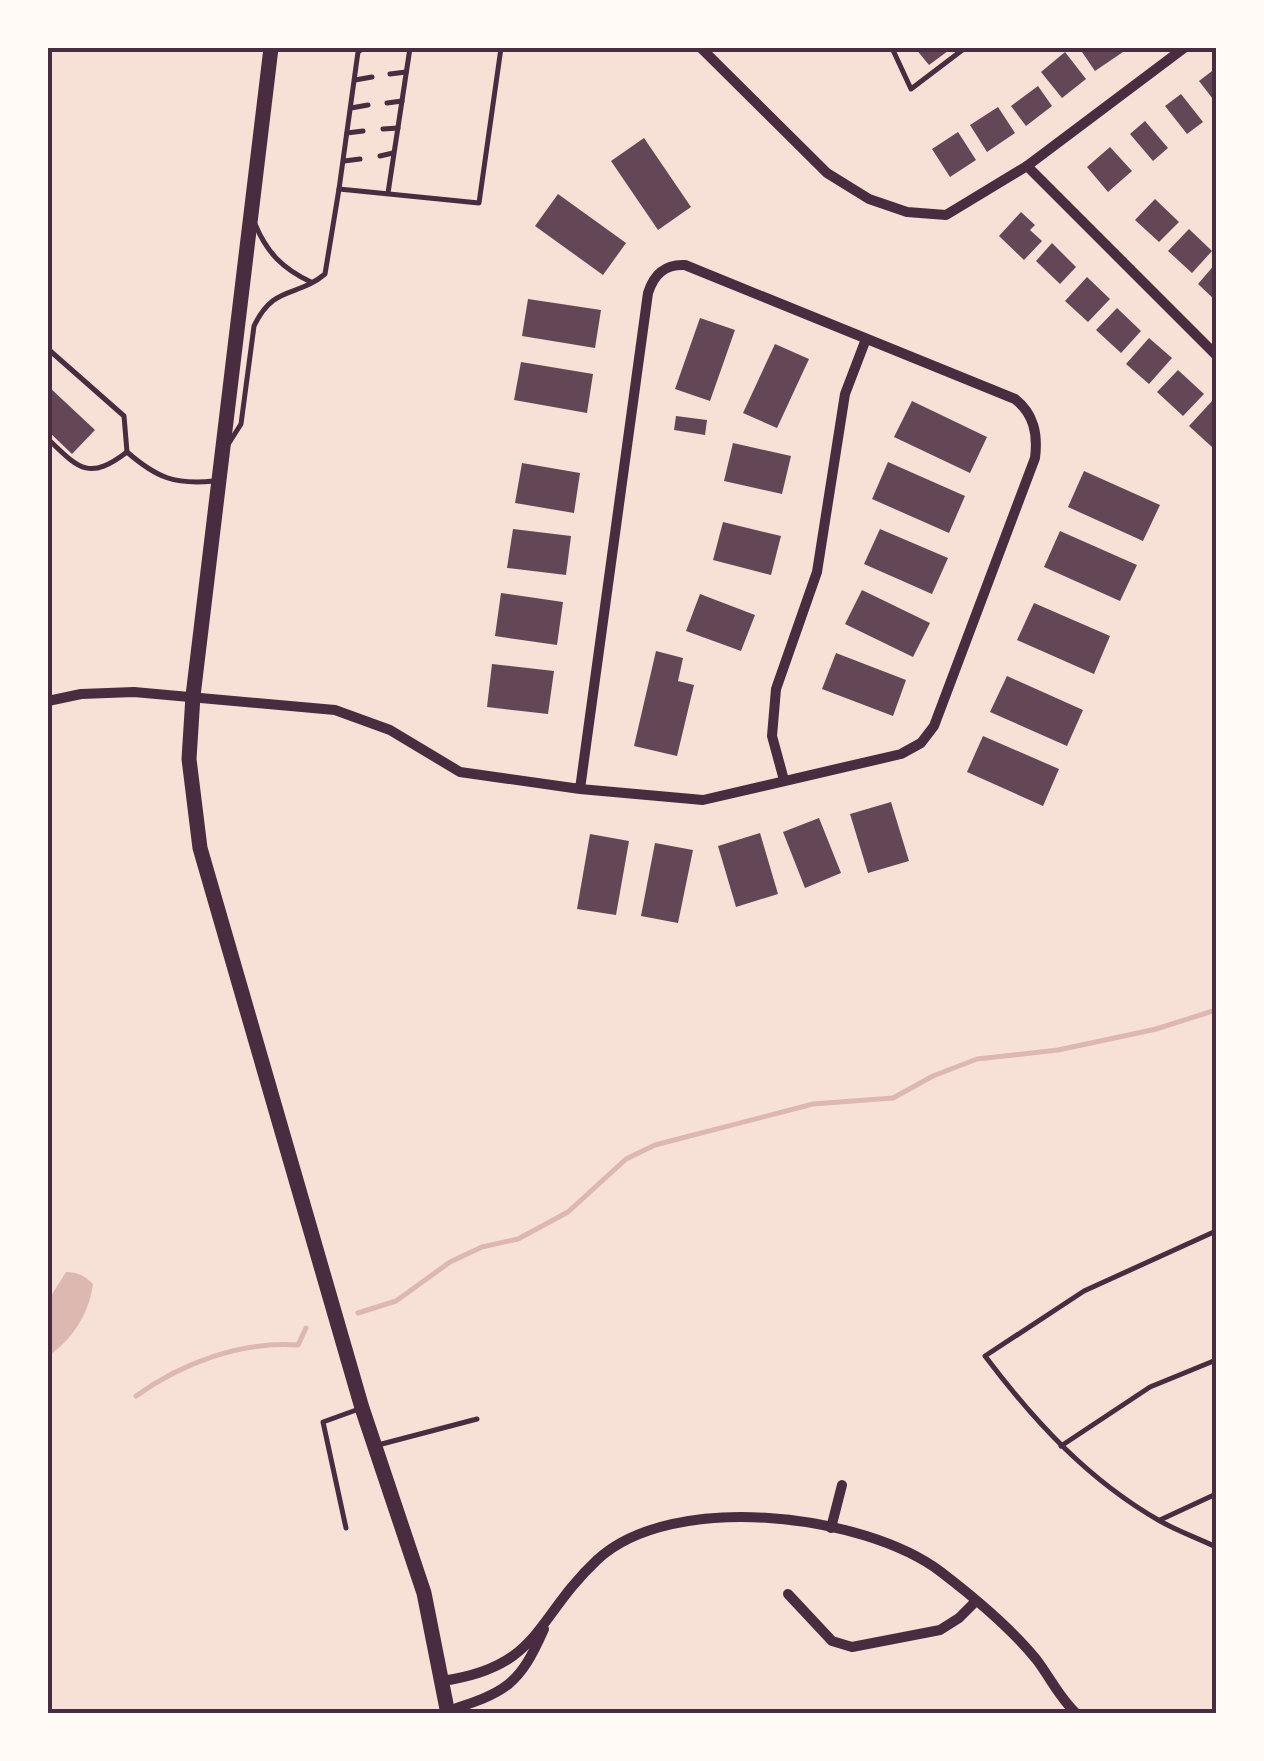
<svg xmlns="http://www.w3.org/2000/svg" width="1264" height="1761" font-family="'Nunito Sans',sans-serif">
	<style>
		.water { fill: #dcb8b0 }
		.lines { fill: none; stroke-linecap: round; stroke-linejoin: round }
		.stream { stroke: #dcb8b0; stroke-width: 5 }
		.building { fill: #644757 }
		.service { stroke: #4a2c40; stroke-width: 5 }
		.minor { stroke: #4a2c40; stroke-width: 10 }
		.primary { stroke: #4a2c40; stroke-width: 15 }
		.neatline { fill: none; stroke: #4a2c40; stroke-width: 4 }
	</style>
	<rect width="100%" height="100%" fill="#f7e1d7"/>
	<path class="water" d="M66,1272C78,1272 85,1276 93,1284C89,1314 72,1340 48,1356V1301Z"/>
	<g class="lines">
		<g class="stream">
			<path d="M358,1313L396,1301L450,1262L482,1247L518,1239L568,1212L626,1159L655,1145L813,1104L893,1098L933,1076L977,1059L1058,1050L1110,1039L1156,1029L1216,1010"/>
			<path d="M136,1396C182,1363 241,1341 298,1345L306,1328"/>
		</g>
	</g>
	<g class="building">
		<path d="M915,48H952L929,65Z"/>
		<path d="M1088,48H1120L1123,52L1095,71L1082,52Z"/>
		<path d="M1065,52L1086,79L1062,98L1041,72Z"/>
		<path d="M1216,68V103L1199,81Z"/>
		<path d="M1038,86L1052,106L1026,126L1011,106Z"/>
		<path d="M1181,94L1203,122L1187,134L1165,106Z"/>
		<path d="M998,107L1015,133L987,152L970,125Z"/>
		<path d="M1145,121L1168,148L1153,161L1130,134Z"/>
		<path d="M958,132L976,160L950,177L932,149Z"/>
		<path d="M644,138L691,207L658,230L611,161Z"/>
		<path d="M1110,147L1132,171L1108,192L1087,167Z"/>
		<path d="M558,194L626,243L603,275L535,226Z"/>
		<path d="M1155,199L1179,222L1159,242L1135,220Z"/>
		<path d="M1021,212L1035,225L1030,230L1042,241L1024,260L999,236Z"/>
		<path d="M1189,229L1212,251L1192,273L1168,251Z"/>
		<path d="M1052,243L1076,267L1060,284L1036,261Z"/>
		<path d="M1216,263V301L1198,284Z"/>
		<path d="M1087,277L1110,299L1088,322L1065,301Z"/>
		<path d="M528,299L601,310L595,348L522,336Z"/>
		<path d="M1117,308L1141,331L1121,353L1096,330Z"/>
		<path d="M700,318L735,330L710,401L675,389Z"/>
		<path d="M1149,338L1172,358L1149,384L1126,364Z"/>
		<path d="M775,344L809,359L777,428L743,413Z"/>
		<path d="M521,362L593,374L587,413L514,400Z"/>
		<path d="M1178,370L1204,394L1183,416L1157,392Z"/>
		<path d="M48,386L95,430L72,454L48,431Z"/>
		<path d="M912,401L987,437L970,473L894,437Z"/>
		<path d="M1212,401L1216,405V444L1213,448L1189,426Z"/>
		<path d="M676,416L707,420L705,435L674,430Z"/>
		<path d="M733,443L791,456L782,494L724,481Z"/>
		<path d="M888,462L965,496L949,533L872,499Z"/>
		<path d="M522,463L580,473L574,513L515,503Z"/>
		<path d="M1084,471L1160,505L1143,541L1068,507Z"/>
		<path d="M723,522L781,536L771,575L713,560Z"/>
		<path d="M513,529L571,536L566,575L507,568Z"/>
		<path d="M880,529L948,558L932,594L864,564Z"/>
		<path d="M1060,531L1137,565L1120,601L1044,567Z"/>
		<path d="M862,590L930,623L913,657L845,624Z"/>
		<path d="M501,593L563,602L557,645L495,636Z"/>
		<path d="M700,594L755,615L741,651L686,631Z"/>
		<path d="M1034,603L1110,636L1094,674L1017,640Z"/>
		<path d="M656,651L683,658L678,681L694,685L677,756L634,746Z"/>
		<path d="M836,653L906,680L893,716L822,689Z"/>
		<path d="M492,664L554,671L548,714L487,707Z"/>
		<path d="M1007,676L1083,710L1067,746L990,712Z"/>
		<path d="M983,736L1059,769L1043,806L967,772Z"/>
		<path d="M891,802L909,861L868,873L850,814Z"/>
		<path d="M819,818L841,873L805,888L783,832Z"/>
		<path d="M760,833L778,894L736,907L718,846Z"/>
		<path d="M590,834L629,841L616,915L577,909Z"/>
		<path d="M655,843L693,850L678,923L641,916Z"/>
	</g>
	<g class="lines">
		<g class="service">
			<path d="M892,48L911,89L965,48"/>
			<path d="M390,74L406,72"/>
			<path d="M355,80L372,77"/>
			<path d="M387,103L402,101"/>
			<path d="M351,108L368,105"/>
			<path d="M383,129L398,128"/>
			<path d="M347,133L363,131"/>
			<path d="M380,156L393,153"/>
			<path d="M344,161L360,159"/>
			<path d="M339,189L358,52L364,48"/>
			<path d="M388,193L410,48"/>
			<path d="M255,224C267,253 283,269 311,282"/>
			<path d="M48,349L124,416L127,452C157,478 175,485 214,481"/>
			<path d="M48,439C79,469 89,481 127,452"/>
			<path d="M229,443L241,424L254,326C274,284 297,298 325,274L339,189L479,203L501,48"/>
			<path d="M1216,1231L1084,1291L985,1356C1034,1421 1088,1480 1160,1521C1177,1531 1198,1538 1216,1547"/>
			<path d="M378,1445L477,1419"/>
			<path d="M1061,1446L1150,1387L1216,1360"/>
			<path d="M1160,1520L1216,1494"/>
			<path d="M346,1528L323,1422L359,1409"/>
		</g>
		<g class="minor">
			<path d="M701,48L827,173L869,199L907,212L946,215L1027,166L1184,48"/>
			<path d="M1027,166L1216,355"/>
			<path d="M48,701L81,694L134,692L335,710L390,730L460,772L580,789L703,800L901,754L921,743L934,726L1035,458C1038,434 1034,414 1015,399L685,265C665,264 654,274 648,293L580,789"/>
			<path d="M784,780L772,736L776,689L817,572L845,394L866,339"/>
			<path d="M831,1528L842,1485"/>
			<path d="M788,1594L832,1641L852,1647L940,1630L959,1618L976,1601"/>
			<path d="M442,1681C541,1667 535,1618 597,1560C672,1490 865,1514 941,1572C975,1598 1009,1626 1036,1659C1050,1677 1060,1699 1077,1714"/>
			<path d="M448,1711C506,1692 519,1686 544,1629"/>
		</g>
		<path class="primary" d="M271,48L193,696L189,759L200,848L362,1408L424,1593L448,1714"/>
	</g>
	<rect width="1264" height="1761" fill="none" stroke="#fffaf5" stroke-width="100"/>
	<rect x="50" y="50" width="1164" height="1661" class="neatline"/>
</svg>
